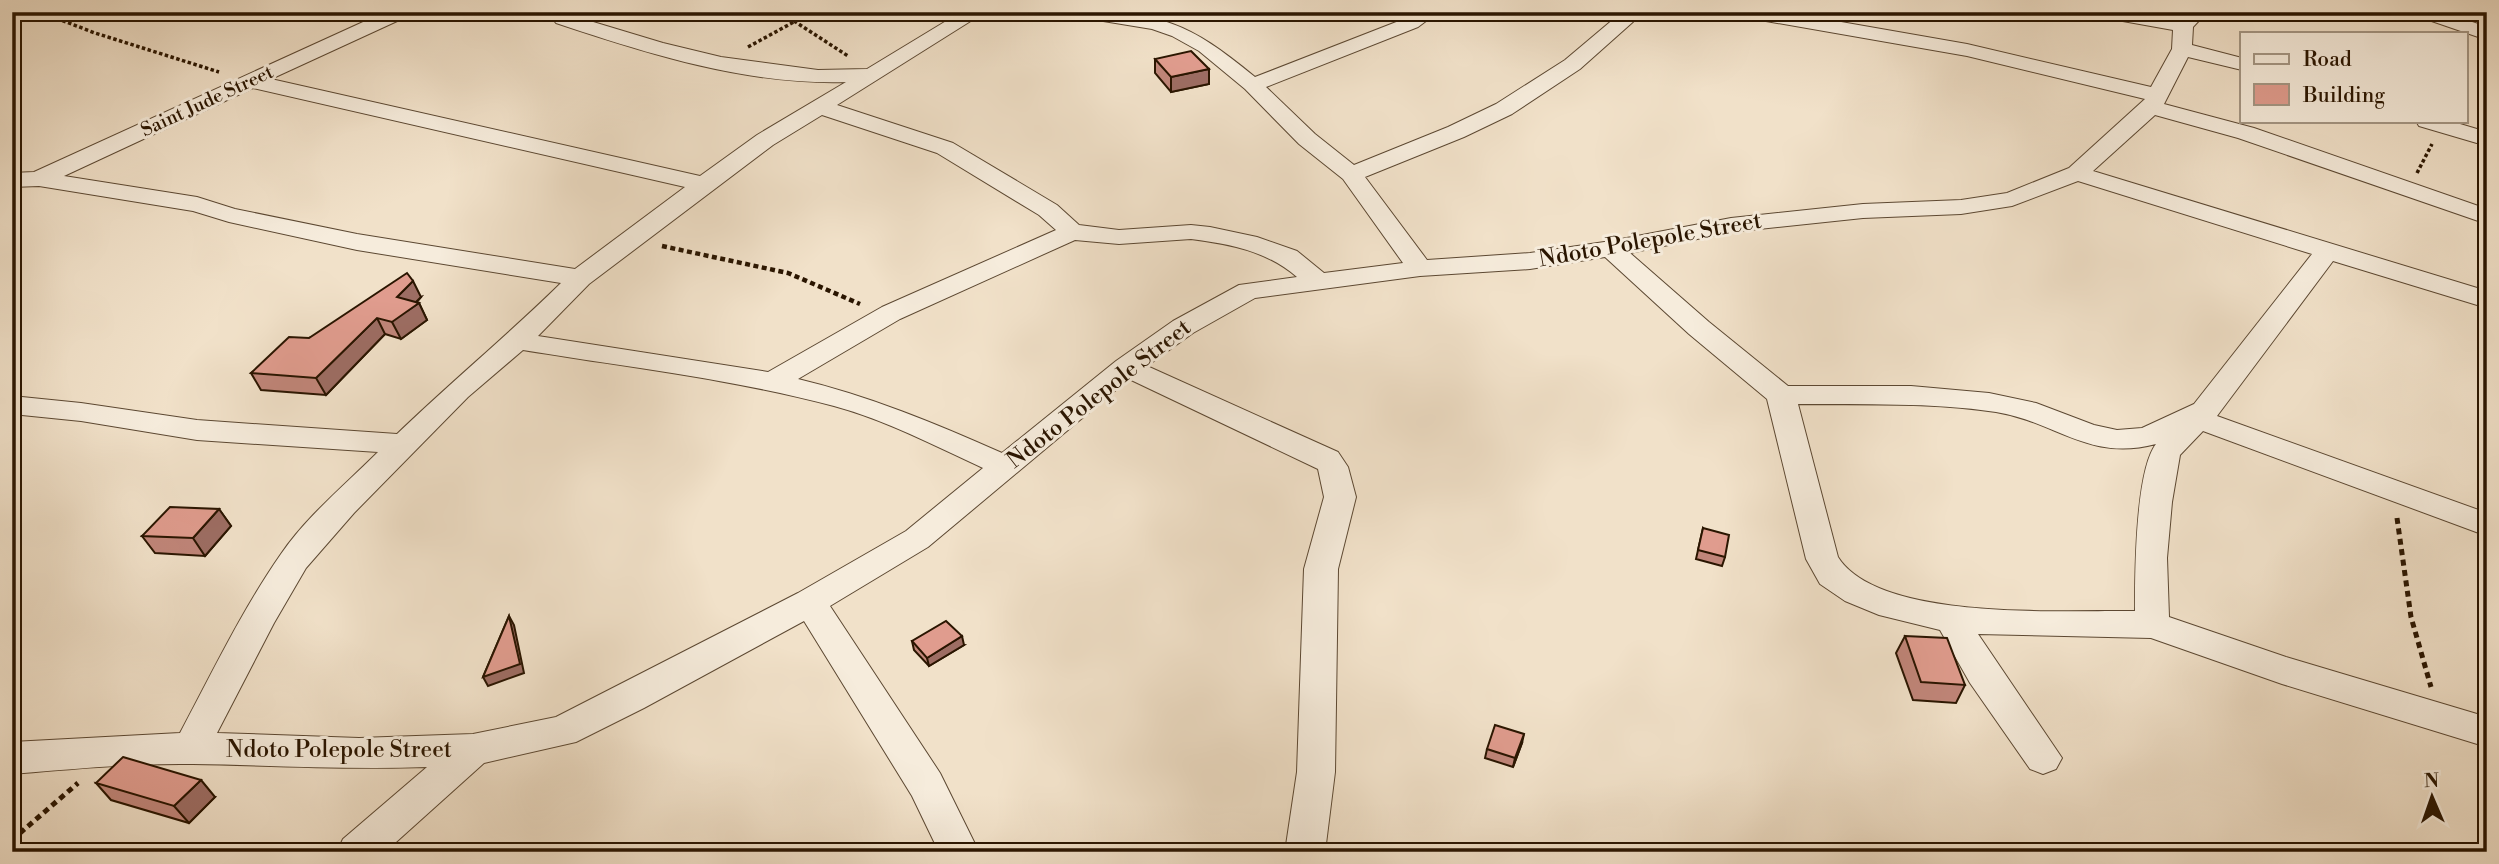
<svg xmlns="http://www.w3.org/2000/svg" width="2499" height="864" font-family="'Libre Bodoni',serif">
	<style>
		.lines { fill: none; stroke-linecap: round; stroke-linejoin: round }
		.minor-casing { stroke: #5c4832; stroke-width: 2 }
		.path-far2 { stroke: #2a1500; stroke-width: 3.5; stroke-dasharray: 3.5 2.5; stroke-linecap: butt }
		.path-far1 { stroke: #2a1500; stroke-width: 4.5; stroke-dasharray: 5 3.5; stroke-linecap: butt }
		.path { stroke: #2a1500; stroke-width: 5; stroke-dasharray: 6 4.5; stroke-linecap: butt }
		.minor { fill: #f6ecdc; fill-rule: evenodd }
		.wall { fill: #c1867a; stroke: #2a1500; stroke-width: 2 }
		.shaded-wall { fill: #9d6d63; stroke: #2a1500; stroke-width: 2 }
		.building { fill: #e09c8e; stroke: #2a1500; stroke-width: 2 }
		.labels { text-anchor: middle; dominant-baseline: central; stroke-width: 6; stroke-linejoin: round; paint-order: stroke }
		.far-street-label { font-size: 19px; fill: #2a1500; stroke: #f6ecdc }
		.street-label { font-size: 23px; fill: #2a1500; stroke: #f6ecdc }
	</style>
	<rect width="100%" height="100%" fill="#f1e1c9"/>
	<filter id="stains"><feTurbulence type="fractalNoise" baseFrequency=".00286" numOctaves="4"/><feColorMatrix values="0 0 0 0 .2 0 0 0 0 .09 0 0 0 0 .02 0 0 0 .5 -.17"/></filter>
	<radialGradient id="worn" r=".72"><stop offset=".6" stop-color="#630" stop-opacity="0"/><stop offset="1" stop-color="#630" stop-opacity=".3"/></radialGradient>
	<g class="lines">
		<defs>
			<g id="minor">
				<path d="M385,12H411L408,16L271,79L700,176L757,135L846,82C746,85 649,54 556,23L553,19L556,15H570L663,43L721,57L818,70L867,69L961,12H985L837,105L953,143L1057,205L1079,225L1119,230L1191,225L1210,227L1257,237L1297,251L1324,273L1403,263L1343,179L1299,144L1245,89L1199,51L1172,36L1152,29L1085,18L1075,12C1162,12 1188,22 1255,77L1404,19L1414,12H1438L1418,27L1266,87L1315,134L1354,165L1448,127L1496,104L1565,60L1622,12H1644L1580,69L1512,114L1464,137L1365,177L1427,260L1530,253L1611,241L1731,218L1863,204L1961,200L2007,193L2069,168L2145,99L1967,56L1749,18L1739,12H1784L1967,44L2151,87L2172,49L2173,30L2106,18L2096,12H2140L2179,19L2186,12H2207L2193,27L2192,45L2242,58V70L2188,57L2164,104L2254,128L2487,209V224L2238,138L2155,115L2093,171L2487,291V308L2333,261L2217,416L2487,513V536L2203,431L2180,455L2172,502L2167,558L2169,617L2286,657L2487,717V747L2282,684L2151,638L1978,634L2062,758L2056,769L2043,774L2030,769L1970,683L1940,630L1879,615L1845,601L1820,584L1806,559L1767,399L1689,334L1605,257L1530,269L1420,276L1255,298L1193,333L1147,366L1338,452L1348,467L1356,497L1338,569L1335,772L1325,852H1285L1297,772L1304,569L1324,497L1318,469L1129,379L928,547L830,606L940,773L979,852H939L912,796L804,621L644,708L576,742L484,763L385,852H337L343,839L427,767C349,770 271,765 193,764C133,763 72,769 12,774V742L180,733C212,673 242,610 281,554C307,516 346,484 378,452L197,440L81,421L12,414V396L81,403L197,420L397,434C451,382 508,335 561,283L357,250L229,222L193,211L39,186L12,187V173L34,172ZM253,88L685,187L575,269L357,234L235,209L197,197L64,176ZM822,115L937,153L1039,215L1056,230L882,307L768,372L538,336L589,284L773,145ZM2078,181L2312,254L2194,404L2142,428L2117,430L2094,425L2036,403L1989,393L1911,386H1788L1709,322L1630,253L1731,232L1863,218L1961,214L2012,206ZM1191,239C1230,244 1267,251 1297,277L1239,285L1173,321L1116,361L1002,453C935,423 869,396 798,379L900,319L1075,240L1119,244ZM523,350C626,367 733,379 834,406C886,420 935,446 983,468L906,531L798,593L556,717L473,734L359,738L217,733L274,623L306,568L354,513L468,397ZM1798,404C1864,405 1930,402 1996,412C2057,422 2089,462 2156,444C2135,471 2135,575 2135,611C2065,610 1879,622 1838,557Z"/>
				<path d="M2414,12H2443L2487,27V40L2417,16Z"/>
				<path d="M2416,121H2450L2487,132V146L2419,126Z"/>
			</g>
		</defs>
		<use href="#minor" class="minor-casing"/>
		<g class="path-far2">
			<path d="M40,12L95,33L219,72"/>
			<path d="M794,21L848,56"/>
			<path d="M748,47L812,12"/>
			<path d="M2417,173L2432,144"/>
		</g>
		<path class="path-far1" d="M662,246L788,273L860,304"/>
		<g class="path">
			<path d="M2397,518L2411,617L2431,687"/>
			<path d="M12,840L78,783"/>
		</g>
		<use href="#minor" class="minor"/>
	</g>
	<g class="wall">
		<path d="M1155,59L1209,69V84L1171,92L1155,73Z"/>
		<path d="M421,297L416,303H419L427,320L401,339L385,334L326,395L261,390L251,373L309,338Z"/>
		<path d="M219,509L231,526L205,556L155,553L142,536Z"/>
		<path d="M1703,528L1725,557L1722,566L1696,559Z"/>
		<path d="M1905,636L1965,685L1956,703L1913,700L1896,653Z"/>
		<path d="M912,641L964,645L929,666L914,650Z"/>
		<path d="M1522,743L1513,767L1485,758L1487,749Z"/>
		<path d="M96,783L215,797L189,823L111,800Z"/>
	</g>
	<g class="shaded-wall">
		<path d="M1209,69V84L1171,92V77Z"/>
		<path d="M413,281L421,297L407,311L419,303L427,320L401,339L392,322L397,297Z"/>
		<path d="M377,318L385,334L326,395L316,378Z"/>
		<path d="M219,509L231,526L205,556L193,538Z"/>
		<path d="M509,616L514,625L524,673L488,686L483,677Z"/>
		<path d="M962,636L964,645L929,666L927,658Z"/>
		<path d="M1524,734L1522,743L1513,767L1515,758Z"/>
		<path d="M201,780L215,797L189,823L174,806Z"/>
	</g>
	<g class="building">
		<path d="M1191,51L1209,69L1171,77L1155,59Z"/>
		<path d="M407,273L413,281L397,297L419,303L392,322L377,318L316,378L251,373L289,337L309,338Z"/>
		<path d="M170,507L219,509L193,538L142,536Z"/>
		<path d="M1703,528L1729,535L1725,557L1698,550Z"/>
		<path d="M509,616L520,664L483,677Z"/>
		<path d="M946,621L962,636L927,658L912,641Z"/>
		<path d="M1905,636L1947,638L1965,685L1921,682Z"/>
		<path d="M1495,725L1524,734L1515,758L1487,749Z"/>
		<path d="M123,757L201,780L174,806L96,783Z"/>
	</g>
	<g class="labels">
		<g class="far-street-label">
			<text transform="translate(207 101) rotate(-25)">Saint Jude Street</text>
		</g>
		<g class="street-label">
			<text transform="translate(1650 240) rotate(-10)">Ndoto Polepole Street</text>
			<text transform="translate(1099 394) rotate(-38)">Ndoto Polepole Street</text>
			<text x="339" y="750">Ndoto Polepole Street</text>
		</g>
	</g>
	<rect width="2499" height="864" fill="none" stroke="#f1e1c9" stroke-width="42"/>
	<rect x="14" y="14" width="2471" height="836" fill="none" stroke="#2a1500" stroke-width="3.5"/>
	<rect x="21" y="21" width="2457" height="822" fill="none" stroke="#2a1500" stroke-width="2"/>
	<rect x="2240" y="32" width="228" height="91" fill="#f6ecdc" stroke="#a49684" stroke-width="2"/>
	<rect x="2254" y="54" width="35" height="10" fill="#f6ecdc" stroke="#a49684" stroke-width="2"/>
	<text x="2303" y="66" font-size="21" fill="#2a1500">Road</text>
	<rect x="2254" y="84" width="35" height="21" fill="#e09c8e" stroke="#a49684" stroke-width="2"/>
	<text x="2303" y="102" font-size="21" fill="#2a1500">Building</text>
	<g transform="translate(2432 797) rotate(358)" stroke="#f6ecdc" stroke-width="5" paint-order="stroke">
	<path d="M0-5L12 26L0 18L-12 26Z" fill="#2a1500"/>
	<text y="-10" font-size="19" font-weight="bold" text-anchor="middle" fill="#2a1500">N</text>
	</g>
	<rect width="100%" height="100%" filter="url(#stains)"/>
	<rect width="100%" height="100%" fill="url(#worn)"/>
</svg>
